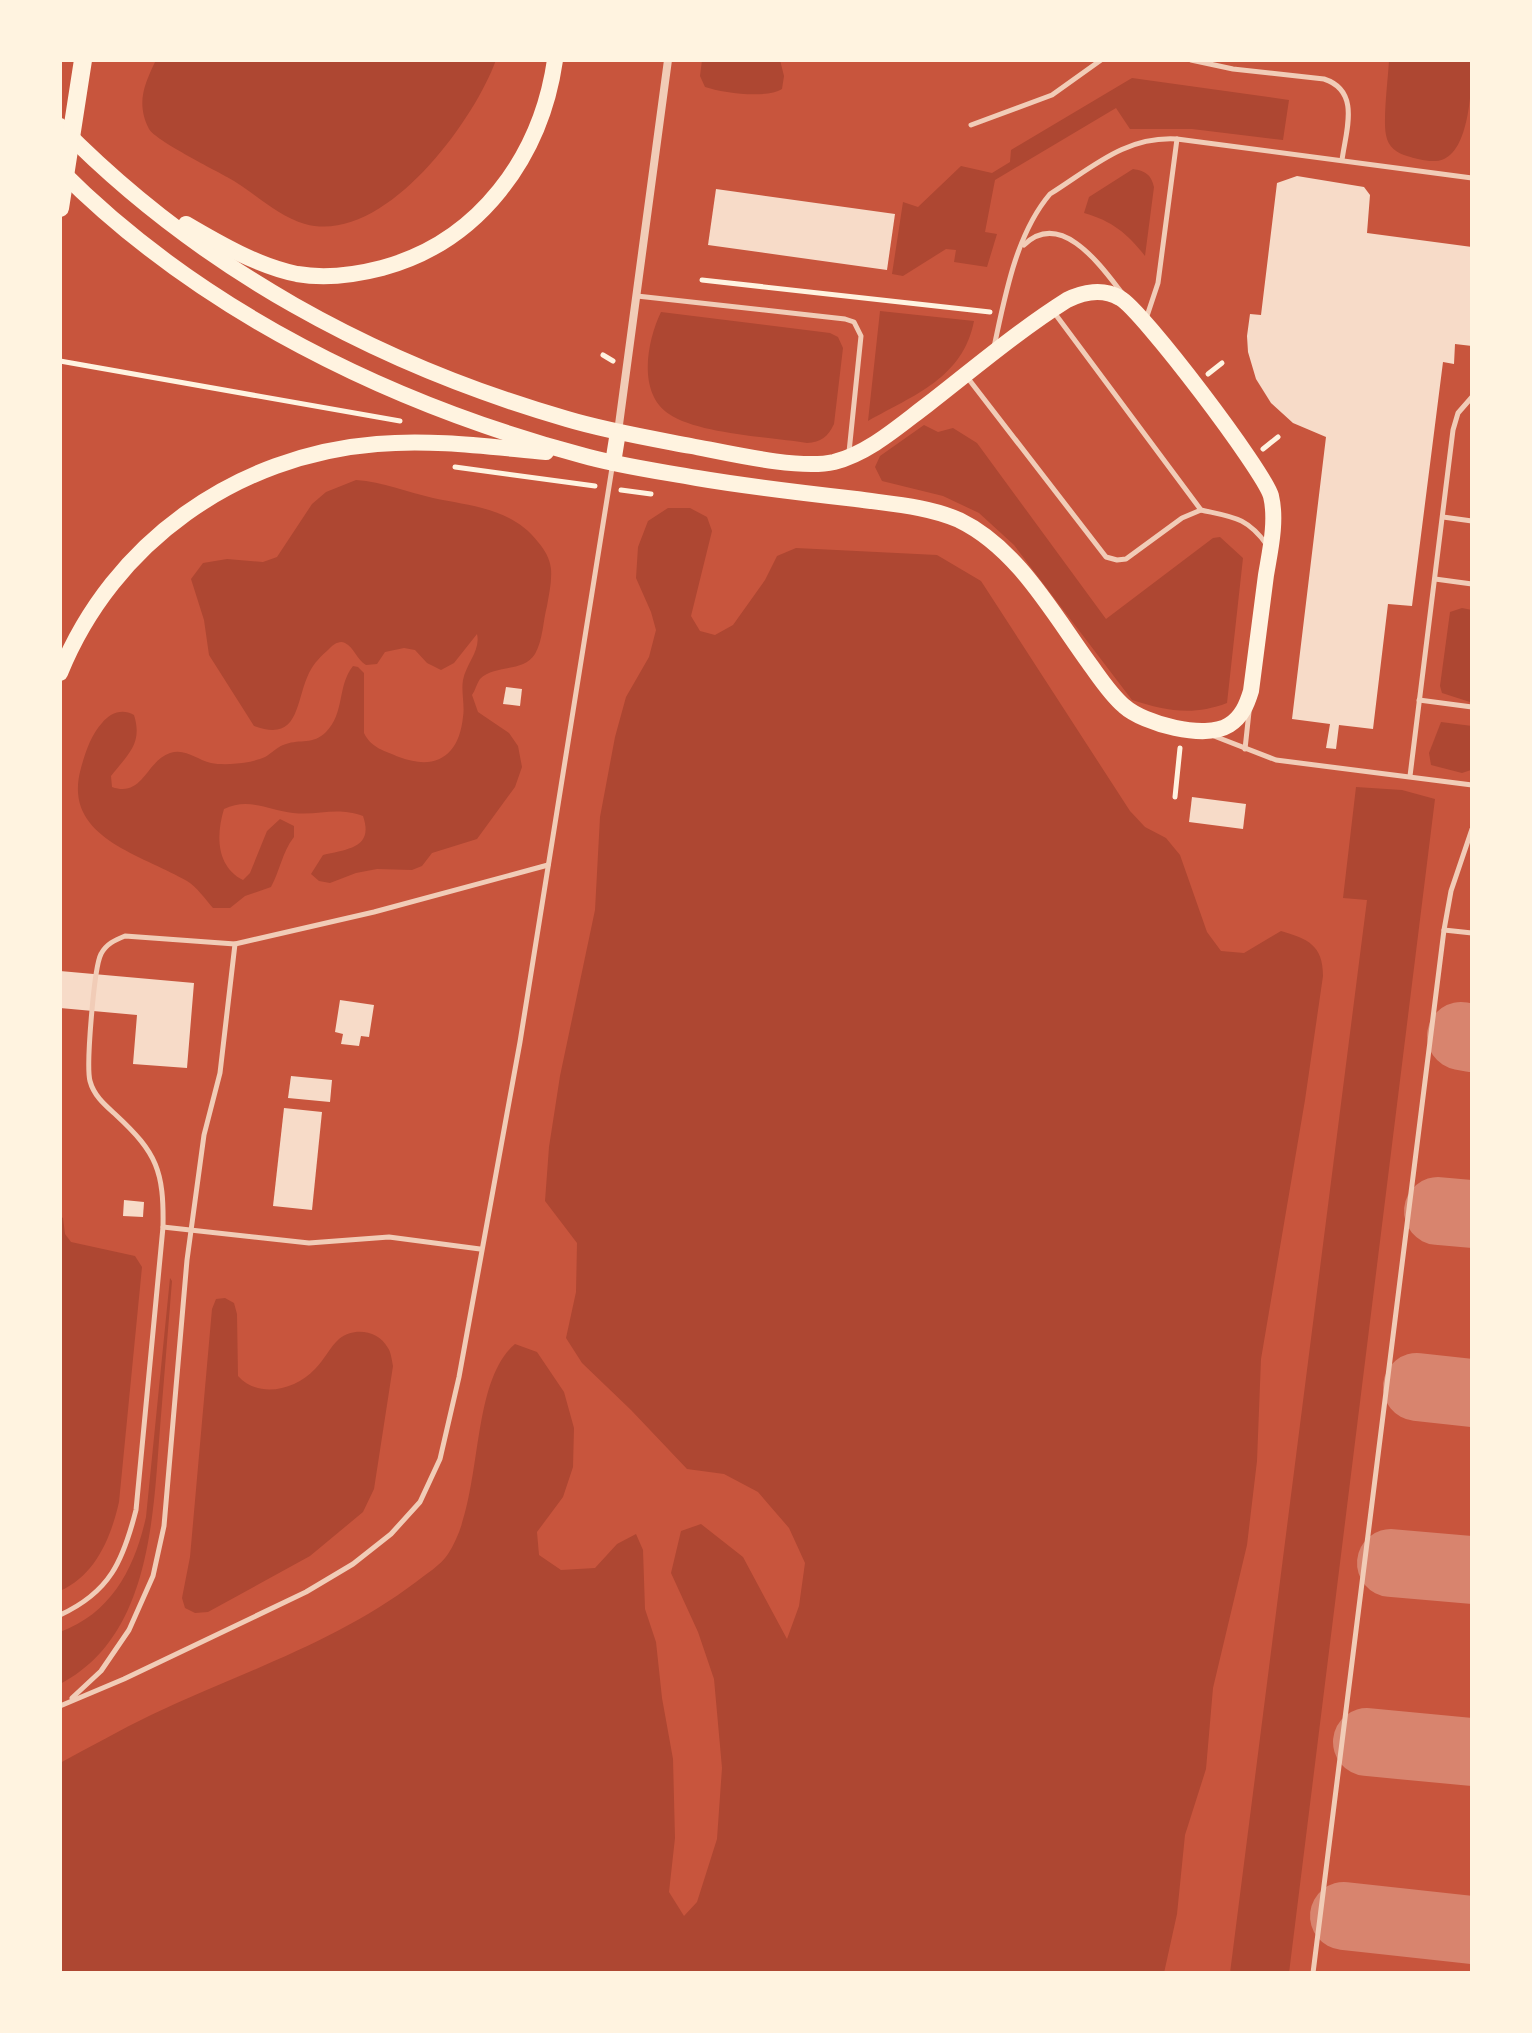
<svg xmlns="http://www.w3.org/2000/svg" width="1532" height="2033" font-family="Helvetica,sans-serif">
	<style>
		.green { fill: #ae4732 }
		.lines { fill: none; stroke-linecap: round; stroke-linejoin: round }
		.taxiway { stroke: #d8846e; stroke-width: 68 }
		.building { fill: #f7dbc8 }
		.path { stroke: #fff3e0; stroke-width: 5 }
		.service { stroke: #f1ccb7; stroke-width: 5 }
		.minor { stroke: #f1ccb7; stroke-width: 8 }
		.primary { stroke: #fff3e0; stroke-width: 16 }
		.trunk { stroke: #fff3e0; stroke-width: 18 }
	</style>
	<rect width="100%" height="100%" fill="#c8553d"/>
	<g class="green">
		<path d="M156,60H496C473,123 383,246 305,224C276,216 253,191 227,177C213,169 155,140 149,129C136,103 144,85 156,60Z"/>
		<path d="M702,60H780L784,76L782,89C766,99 723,93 705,87L700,76Z"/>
		<path d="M1389,60H1472C1472,84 1470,148 1444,159C1433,164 1417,159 1407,156C1397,153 1388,147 1386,135C1383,117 1388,80 1389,60Z"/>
		<path d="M1132,78L1289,100L1283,140L1192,129H1130L1116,108L995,180L985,232L997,234L987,267L954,262L956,250L946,249L903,276L892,274L903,202L918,207L961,166L992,173L1010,162L1011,150Z"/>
		<path d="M1133,169C1145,171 1151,174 1154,187L1145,256C1127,233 1112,221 1084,213L1089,197Z"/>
		<path d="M880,311L974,321C963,378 914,395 868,421Z"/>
		<path d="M661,312L830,333L838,337L843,348L834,424C828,437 821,442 807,443C771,437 698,434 669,414C637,393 647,341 661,312Z"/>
		<path d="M924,425L938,432L953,428L977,443L1106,619L1213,538L1220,537L1243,558L1227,703C1193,716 1166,711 1132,700L1014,545L979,513L943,496L882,481L875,467L880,456Z"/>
		<path d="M356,480C383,482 407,492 433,498C472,506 513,509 538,542C545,550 550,559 551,569C552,582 549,594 547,606C543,621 543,640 535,654C523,673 495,664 480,679C477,683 475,691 472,695L478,712L509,733L518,746L522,767L515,787L477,839L432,853L422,866L412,870L377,869L356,873L330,883L319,881L311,874L323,855C348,849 374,848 363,816C335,806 320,816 293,813C269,810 248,797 224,809C216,835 216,866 243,880L250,873L267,831L280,819L294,826V837C282,852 280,871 271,887L245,896L230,908H213C205,899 197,887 187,881C142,854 61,838 81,768C85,753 91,735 102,723C110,713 122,708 134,715C143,744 128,754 111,776L112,787C143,798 146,761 170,753C186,748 197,760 211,763C226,766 252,763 265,757C272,753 278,746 286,744C300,739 313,745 326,732C345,713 337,686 353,666L358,667L364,673V733C371,748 385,751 399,757C436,771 459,756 463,717C465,705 461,692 463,680C466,664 481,650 477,634L454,663L441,670L427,663L415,650L404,648L385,652L377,664L366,665C357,660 354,647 345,643C339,640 333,645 329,649C321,656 314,663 309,673C295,702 300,743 254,726L209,655L204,620L191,579L203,563L227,559L263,562L277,557L312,504L326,492Z"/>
		<path d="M668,508H690L707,517L712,531L691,616L700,631L715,635L733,625L765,580L777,556L796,548L937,555L981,581L1130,811L1145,827L1166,838L1180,855L1207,932L1221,951L1244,953L1281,931C1308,939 1323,945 1323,976L1305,1100L1261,1359L1257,1461L1247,1545L1213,1688L1206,1769L1185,1835L1177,1914L1164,1973H60V1763C90,1747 120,1730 151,1715C240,1673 337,1642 416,1582C426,1574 441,1565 448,1554C485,1498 468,1384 515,1344L537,1352L564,1392L574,1428L573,1467L563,1497L537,1532L539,1555L561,1570L595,1568L617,1544L636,1534L643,1550L645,1609L656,1642L662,1698L673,1759L675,1838L669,1892L684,1916L697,1902L717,1839L722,1768L714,1679L698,1632L671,1573L681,1531L701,1524L743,1557L787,1639L799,1606L805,1563L789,1528L758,1492L724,1474L687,1469L631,1410L582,1363L566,1338L576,1292L577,1243L545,1201L549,1147L560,1076L595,910L600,817L615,737L626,697L649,657L656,630L651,612L636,578L638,547L648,521Z"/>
		<path d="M1462,608L1472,610L1470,702L1442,693L1440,686L1450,612Z"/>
		<path d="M1441,722L1472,726L1471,770L1462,773L1431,765L1429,753Z"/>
		<path d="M1356,787L1402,790L1435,799L1289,1973H1230L1367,900L1343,898Z"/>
		<path d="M60,1216L63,1218L65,1234L71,1242L135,1256L142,1267L119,1502C111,1537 96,1575 60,1591Z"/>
		<path d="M170,1278L172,1281C168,1330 164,1379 160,1428C153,1516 151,1637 60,1684V1632C112,1613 135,1567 146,1517Z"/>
		<path d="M225,1298L234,1303L237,1314L238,1376C259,1399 295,1390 315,1369C324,1360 330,1347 339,1339C354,1327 378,1330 388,1348C391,1352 392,1361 393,1366L374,1489L363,1512L310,1556L208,1612L195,1613L185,1608L182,1598L190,1557L212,1309L216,1299Z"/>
	</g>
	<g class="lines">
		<g class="taxiway">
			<path d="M1461,1036L1472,1038"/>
			<path d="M1438,1211L1472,1214"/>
			<path d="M1417,1387L1472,1393"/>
			<path d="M1391,1563L1472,1570"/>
			<path d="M1367,1742L1472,1752"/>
			<path d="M1344,1916L1472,1930"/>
		</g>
	</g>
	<g class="building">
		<path d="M1297,176L1364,187L1370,195L1367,233L1472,247V346L1455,344L1454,364L1443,362L1412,606L1388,604L1373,729L1339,725L1336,749L1326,748L1330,724L1292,719L1326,437L1293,423L1271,403L1256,379L1248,352L1247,336L1250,314L1261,315L1277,183Z"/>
		<path d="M716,189L895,214L887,270L708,245Z"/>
		<path d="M506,687L522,689L520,706L503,704Z"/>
		<path d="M1192,797L1246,804L1243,829L1189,822Z"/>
		<path d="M60,971L194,983L187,1068L133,1064L137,1015L60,1008Z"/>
		<path d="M340,1000L374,1005L369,1037L361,1036L359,1046L341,1044L343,1034L335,1032Z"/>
		<path d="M291,1076L332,1080L330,1102L288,1098Z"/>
		<path d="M284,1108L322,1112L312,1210L273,1206Z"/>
		<path d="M124,1200L144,1202L143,1217L123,1216Z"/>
	</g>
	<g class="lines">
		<g class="path">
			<path d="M702,280L990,312"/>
			<path d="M603,355L613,361"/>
			<path d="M60,361L400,421"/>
			<path d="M1208,374L1222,363"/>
			<path d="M1263,449L1278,437"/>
			<path d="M455,467L595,486"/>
			<path d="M621,490L651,494"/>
			<path d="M1175,797L1180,748"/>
		</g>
		<g class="service">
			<path d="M1191,60L1233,69L1324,79C1361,91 1346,130 1342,160"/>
			<path d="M971,125L1052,95L1101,60"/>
			<path d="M1024,245C1061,209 1101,266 1122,293"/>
			<path d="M637,296L845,319L854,322L861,336L849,452"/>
			<path d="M1053,311L1201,510C1233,517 1247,517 1267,545"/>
			<path d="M1146,319L1158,283L1177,139"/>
			<path d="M994,347C1005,296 1016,234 1050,194C1093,167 1125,136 1177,139L1472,178"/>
			<path d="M967,377L1106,557L1117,560L1126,559L1182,518L1201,510"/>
			<path d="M1443,517L1472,521"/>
			<path d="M1435,579L1472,584"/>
			<path d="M1419,700L1472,707"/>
			<path d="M1214,736L1276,760L1472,785"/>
			<path d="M1245,749L1249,712"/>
			<path d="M1410,776L1453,430L1458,413L1472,397"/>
			<path d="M1444,930L1472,933"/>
			<path d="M163,1227L309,1243L389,1237L480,1249"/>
			<path d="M60,1615C110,1592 123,1561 136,1510L163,1227C164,1171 157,1153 116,1115C105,1105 94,1096 90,1081C86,1066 94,967 101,954C106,944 115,940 125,936L235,944L374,912L548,865"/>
			<path d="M72,1698L101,1671L129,1630L153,1576L164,1526L187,1260L204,1135L220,1073L235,944"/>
			<path d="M60,1706L124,1679L306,1592L353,1564L391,1534L420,1502L440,1459L459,1377L520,1042L612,468"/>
			<path d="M1313,1973L1444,930L1451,891L1472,829"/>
		</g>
		<path class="minor" d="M618,432L668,60"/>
		<g class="primary">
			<path d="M60,126C199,268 376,364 567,419C607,431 649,438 691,446C728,453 799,470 834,462C869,453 899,426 927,405C972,370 1018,331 1067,300C1083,292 1103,288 1120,298C1142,310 1264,471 1271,496C1277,521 1270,551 1266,575C1261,614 1256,652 1251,691C1247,704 1242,717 1229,725C1205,740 1144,724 1124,706C1110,694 1100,678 1089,663C1052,612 1017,548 959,520C927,506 890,504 856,499C803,493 750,487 697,478C658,471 619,466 581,455C391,404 200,311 60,170"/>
			<path d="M186,224C220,244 258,266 297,274C325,279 355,275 382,268C479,242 541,157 555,60"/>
			<path d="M613,463L618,432"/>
			<path d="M60,673C113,542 237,455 377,444C433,439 490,447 546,452"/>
		</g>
		<path class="trunk" d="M60,208L83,60"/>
	</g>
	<rect width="1532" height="2033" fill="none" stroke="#fff3e0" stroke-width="124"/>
</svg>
